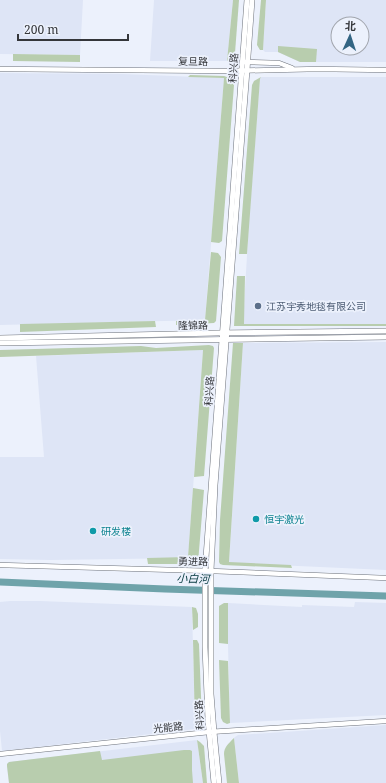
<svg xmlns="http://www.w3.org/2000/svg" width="386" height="783" font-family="'Noto Serif','Noto Sans SC',serif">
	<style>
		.built { fill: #dee5f6; fill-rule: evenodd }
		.green { fill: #b8cdae }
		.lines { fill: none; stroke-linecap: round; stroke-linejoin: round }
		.river { stroke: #6fa3aa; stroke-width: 7 }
		.tertiary-casing { stroke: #6d727b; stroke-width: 5.5 }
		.secondary-casing { stroke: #6d727b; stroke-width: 6 }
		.tertiary { stroke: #fff; stroke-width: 4.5 }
		.secondary { stroke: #fff; stroke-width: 5 }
		.service-dot { fill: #5c6f8a; stroke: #ecf1fc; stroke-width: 1.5 }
		.culture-dot { fill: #0f9aa8; stroke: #ecf1fc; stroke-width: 1.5 }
		.labels { text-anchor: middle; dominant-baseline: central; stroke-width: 3.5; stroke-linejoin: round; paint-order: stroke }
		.street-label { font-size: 10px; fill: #34363a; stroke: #ecf1fc }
		.service-label { font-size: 10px; fill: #4e5e75; stroke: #ecf1fc; text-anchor: start }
		.culture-label { font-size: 10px; fill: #0d838f; stroke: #ecf1fc; text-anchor: start }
		.water-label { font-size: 11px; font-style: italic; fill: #05393f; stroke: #ecf1fc }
	</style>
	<rect width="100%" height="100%" fill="#ecf1fc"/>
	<g class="built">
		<path d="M0,0H83L80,55L0,54Z"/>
		<path d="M154,0H233L227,61H150Z"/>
		<path d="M266,0H386V62H300L278,52H265L263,50ZM338,24H362V48H338Z"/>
		<path d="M0,73L122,74L224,78L205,320L0,325Z"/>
		<path d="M261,77H386V324H243L249,221L260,79Z"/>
		<path d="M386,342V570L229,563L243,343Z"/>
		<path d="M203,350L188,558L51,560L0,559V457H44L36,356Z"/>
		<path d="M10,601H40L192,607L195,729L2,751L0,731V602Z"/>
		<path d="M355,602L386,603V715L230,723L228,646V603L302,607V605L354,607Z"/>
		<path d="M386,725V783H239L234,738L235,737L238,735Z"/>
		<path d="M197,740L203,783H9L7,766V764L9,762Z"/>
	</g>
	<g class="green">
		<path d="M233,0H239L235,53L231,59L227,61Z"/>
		<path d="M261,0H266L263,50H260L257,45Z"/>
		<path d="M278,46L317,49L316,62H300L278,52Z"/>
		<path d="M13,54L80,55V62L13,61Z"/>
		<path d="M190,75L224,76L227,77L234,85L222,241L219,243L211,242L224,78L188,77Z"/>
		<path d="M261,77L260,79L247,254H239L252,85L254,81Z"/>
		<path d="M211,252L218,253L221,257L216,321L214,323L176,325V321L205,320Z"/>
		<path d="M237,276H245L244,324H386V326H234Z"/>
		<path d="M155,321L156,327L20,332V324Z"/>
		<path d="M233,343H243L229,562L291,565L292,568L223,565L220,564L219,562L220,520Z"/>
		<path d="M209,345L213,346L214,348L204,476L194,477L203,350L0,357V350L141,346L156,348Z"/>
		<path d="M193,488L204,490L198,563L196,564H148L147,558L188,557Z"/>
		<path d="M224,603H228V644L219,643V606Z"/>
		<path d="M192,607L196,608L198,614V627L193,630Z"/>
		<path d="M193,640H197L199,644L202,722L200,725L195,729Z"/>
		<path d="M219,660L228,661L230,723L227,724L223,722L221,718Z"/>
		<path d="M234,738L239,783H227L224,754C224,747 229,743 234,738Z"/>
		<path d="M197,740L200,742L204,746L207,783H203Z"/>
		<path d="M184,750H190L192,751V770L193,783H9L7,766V764L9,762L100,751L102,760Z"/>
	</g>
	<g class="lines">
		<path class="river" d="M0,582L165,589L386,596"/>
		<defs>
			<g id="tertiary">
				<path d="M244,62L279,63L292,68"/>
				<path d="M0,69L226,71L318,69L386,70"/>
				<path d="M0,565L211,571L386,578"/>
				<path d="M0,754L209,732L386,721"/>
			</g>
			<g id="secondary">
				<path d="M0,338L217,333L386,331"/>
				<path d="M0,343L386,337"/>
				<path d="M214,783L208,720L205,647V571L247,0"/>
				<path d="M219,783L214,732L211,694V571L215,485L247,70L252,0"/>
			</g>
		</defs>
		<use href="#tertiary" class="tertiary-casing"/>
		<use href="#secondary" class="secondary-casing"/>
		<use href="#tertiary" class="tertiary"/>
		<use href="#secondary" class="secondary"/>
	</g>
	<circle class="service-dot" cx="258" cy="306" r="4"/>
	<g class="culture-dot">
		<circle cx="256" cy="519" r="4"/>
		<circle cx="93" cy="531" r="4"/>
	</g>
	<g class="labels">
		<g class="street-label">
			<text transform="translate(193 61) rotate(1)">复旦路</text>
			<text transform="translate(233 68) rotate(-86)">科兴路</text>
			<text transform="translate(193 325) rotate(-1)">隆锦路</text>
			<text transform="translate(209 391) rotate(-86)">科兴路</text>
			<text transform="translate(193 561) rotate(1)">勇进路</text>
			<text transform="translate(199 715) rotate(-93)">科兴路</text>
			<text transform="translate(168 727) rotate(-6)">光能路</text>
		</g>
		<g class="service-label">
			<text x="266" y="306">江苏宇秀地毯有限公司</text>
		</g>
		<g class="culture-label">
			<text x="264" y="519">恒宇激光</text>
			<text x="101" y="531">研发楼</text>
		</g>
		<g class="water-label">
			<text transform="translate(193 578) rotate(2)">小白河</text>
		</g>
	</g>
	<g transform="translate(350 36) rotate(3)"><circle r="19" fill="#ecf1fc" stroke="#a2a6ae"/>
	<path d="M0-3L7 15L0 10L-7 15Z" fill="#336583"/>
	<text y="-6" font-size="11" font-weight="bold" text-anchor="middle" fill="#34363a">北</text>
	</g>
	<path d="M18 34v6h110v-6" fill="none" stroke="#34363a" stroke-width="2"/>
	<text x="24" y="34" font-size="12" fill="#34363a" stroke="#ecf1fc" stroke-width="3" paint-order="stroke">200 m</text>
</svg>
